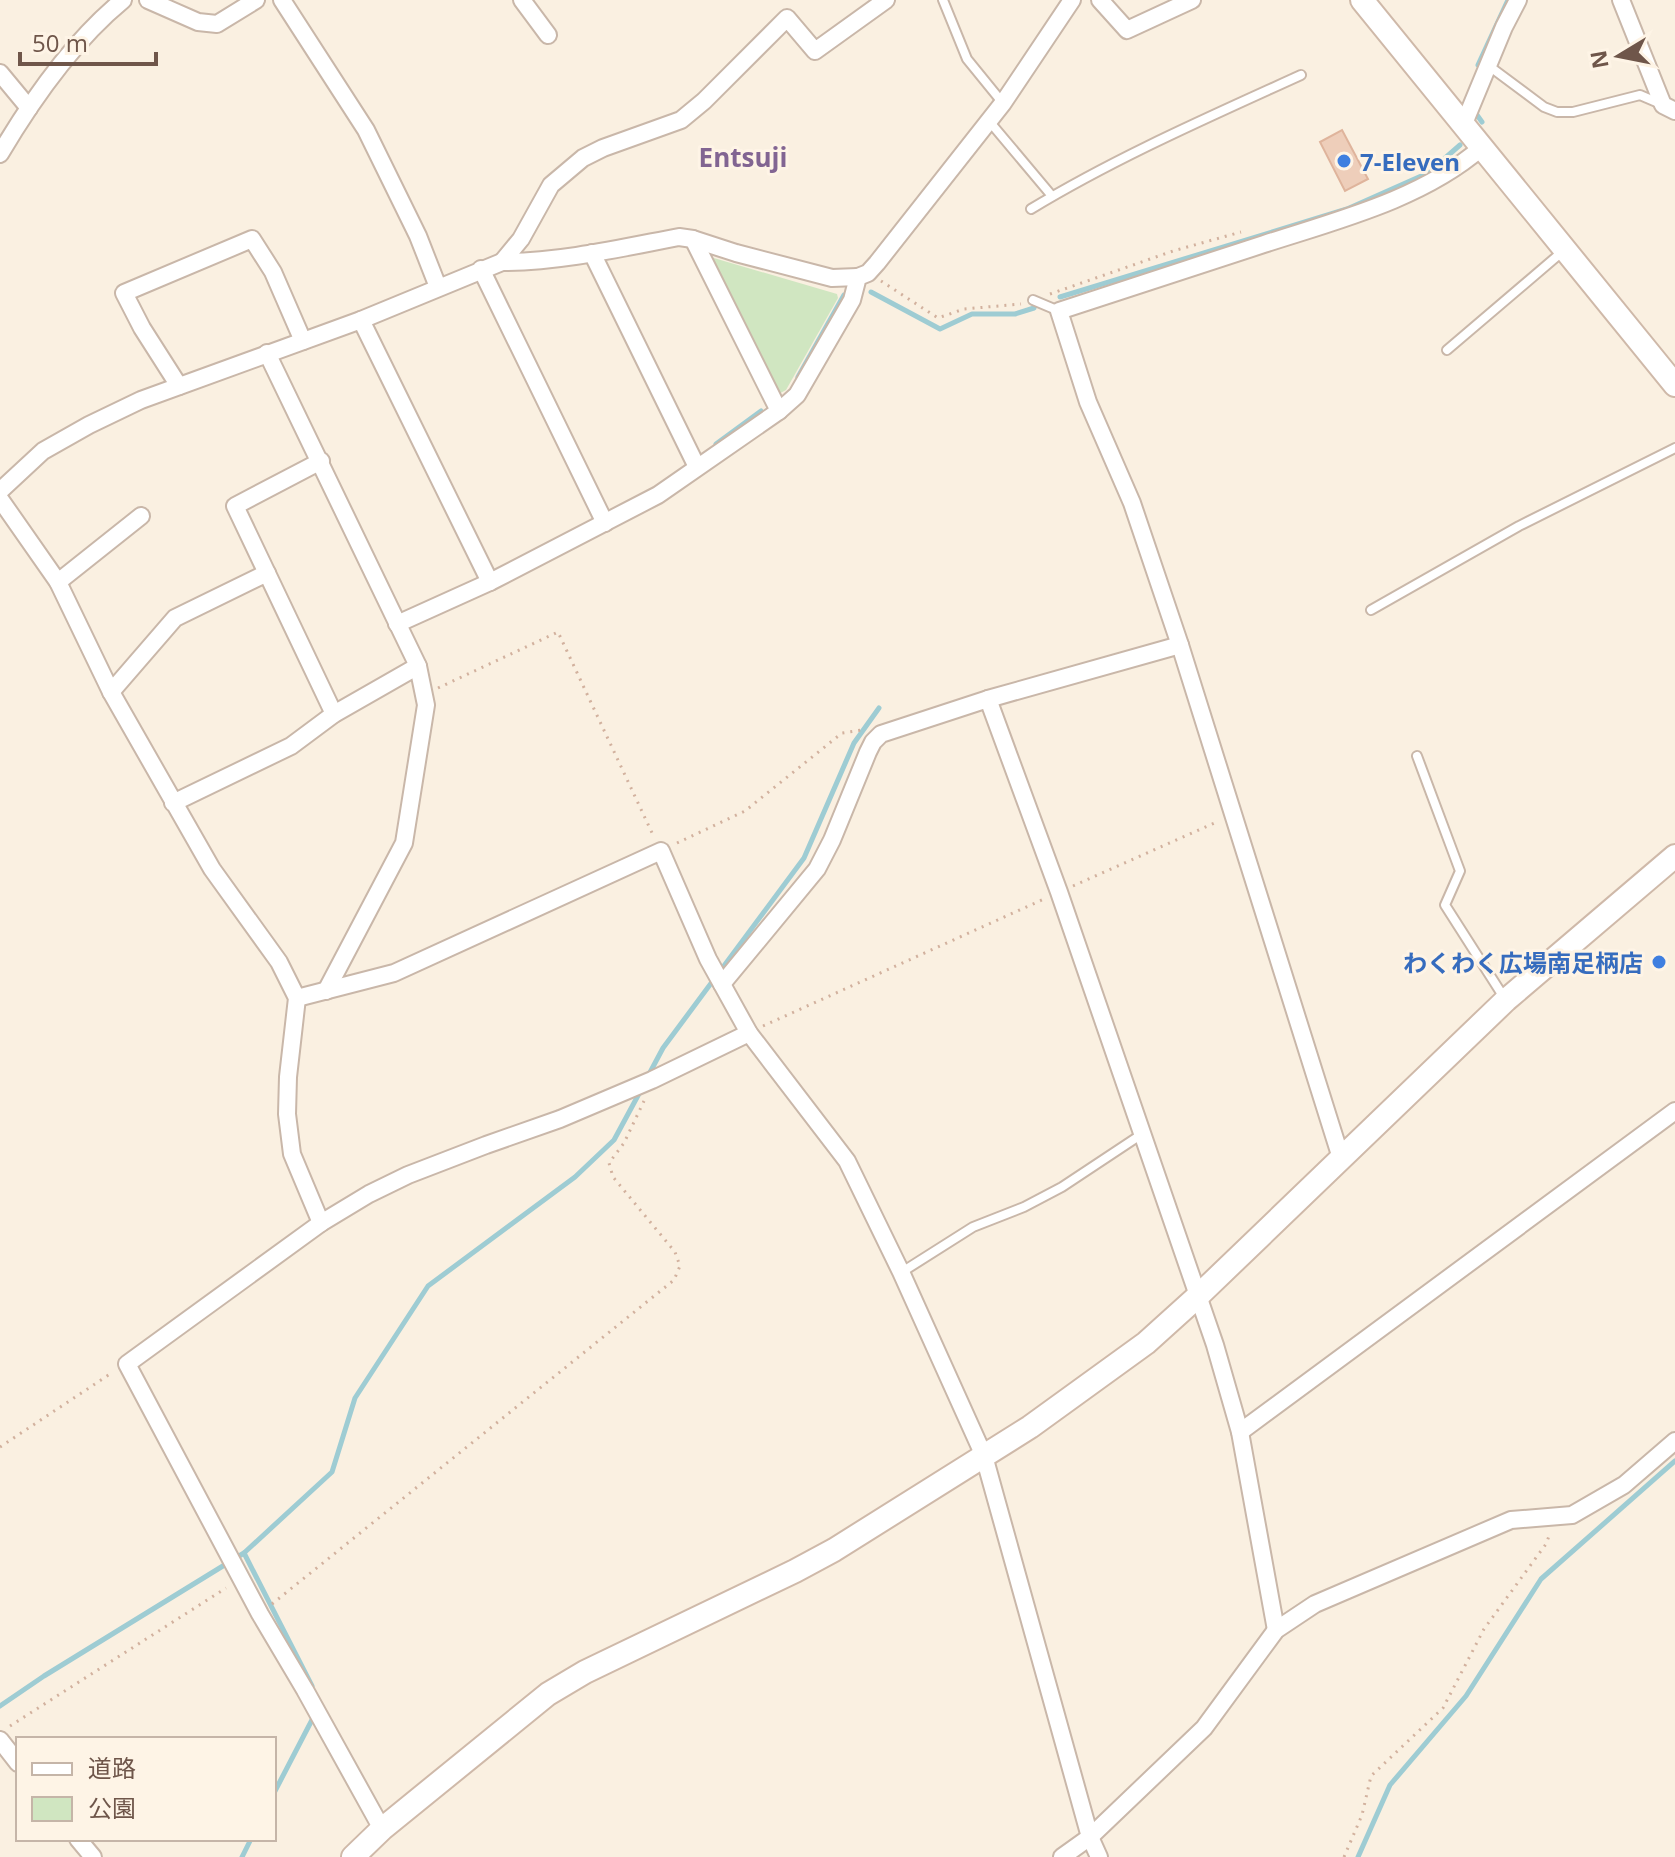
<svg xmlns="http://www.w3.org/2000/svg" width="1675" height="1857" font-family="'Open Sans','Noto Sans JP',sans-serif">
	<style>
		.green { fill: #d0e6c1 }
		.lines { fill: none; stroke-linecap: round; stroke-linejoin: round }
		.stream { stroke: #9eccd3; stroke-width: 5 }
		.building { fill: #eeceba; stroke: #dfb49c; stroke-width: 2 }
		.lane-casing { stroke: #c9b7a9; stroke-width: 12 }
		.street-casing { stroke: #c9b7a9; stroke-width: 20 }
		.secondary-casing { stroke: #cfb9a9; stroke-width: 26 }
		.path { stroke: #d2b19e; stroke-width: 3; stroke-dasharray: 2 6; stroke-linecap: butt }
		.lane { stroke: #fff; stroke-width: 8 }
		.street { stroke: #fff; stroke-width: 16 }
		.secondary { stroke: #fff; stroke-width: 22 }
		.shop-dot { fill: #3f7fe0; stroke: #fef4e6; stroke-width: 3 }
		.labels { text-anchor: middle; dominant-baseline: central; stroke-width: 6; stroke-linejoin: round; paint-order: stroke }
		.shop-label { font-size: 24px; font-weight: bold; fill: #366cbe; stroke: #fef4e6; text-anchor: start }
		.neighbourhood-label { font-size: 26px; font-weight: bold; fill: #826592; stroke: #fef4e6 }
	</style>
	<rect width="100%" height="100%" fill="#faf0e1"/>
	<path class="green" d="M707,256L837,294L838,298L786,390L775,396Z"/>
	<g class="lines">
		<g class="stream">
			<path d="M1478,65L1508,0"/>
			<path d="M1477,115L1482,122"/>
			<path d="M871,292L940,329L972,314H1015L1034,308"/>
			<path d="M1060,297L1347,209L1428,173L1460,145"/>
			<path d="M798,377L844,295"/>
			<path d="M716,444L761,411"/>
			<path d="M647,1078L663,1048L804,858L854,743L879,708"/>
			<path d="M312,1686L244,1553L332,1472L355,1398L428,1286L575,1177L614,1140L641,1090"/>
			<path d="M0,1706L44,1676L244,1553"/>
			<path d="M274,1793L314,1716"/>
			<path d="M242,1857L251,1839"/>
			<path d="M1358,1857L1390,1785L1466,1696L1541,1579L1675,1461"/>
		</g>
	</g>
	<path class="building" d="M1342,130L1368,179L1345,191L1320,142Z"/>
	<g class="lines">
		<defs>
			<g id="lane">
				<path d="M943,0L967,59L1002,102"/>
				<path d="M1489,66L1544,107L1557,112H1573L1640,95L1661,104"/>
				<path d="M989,121L1052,196"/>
				<path d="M1031,209C1117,157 1209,117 1301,75"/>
				<path d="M1033,300L1059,311"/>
				<path d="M1447,350L1562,252"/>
				<path d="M1371,610L1519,526L1675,448"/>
				<path d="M1417,756L1460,871L1445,905L1505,999"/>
				<path d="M902,1272L973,1227L1024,1207L1062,1187L1142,1134"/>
			</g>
			<g id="street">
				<path d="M148,0L198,22L217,24L256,0"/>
				<path d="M282,0L366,130L418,236L438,287"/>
				<path d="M522,0L548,35"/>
				<path d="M1100,0L1127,30L1192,0"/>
				<path d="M1621,0L1663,105L1675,111"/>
				<path d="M0,73L29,108"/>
				<path d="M1463,126L1504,27L1518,0"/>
				<path d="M0,154C33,98 73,41 123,0"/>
				<path d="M693,239L779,411"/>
				<path d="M592,253L697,467"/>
				<path d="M502,262L521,239L551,185L583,158L603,148L681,120L704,101L787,18L815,51L886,0"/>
				<path d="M481,269L605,523"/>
				<path d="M361,320L490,582"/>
				<path d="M179,386L142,328L124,293L252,239L273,272L303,341"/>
				<path d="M321,461L235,506L334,714"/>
				<path d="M0,491L43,451L89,425L141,400L361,320L502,262C561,262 621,248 679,237L693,239L736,253L832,278L858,277"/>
				<path d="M0,499L58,582L111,692L212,869L279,962L297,998L288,1077L287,1114L292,1154L321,1223"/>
				<path d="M58,582L141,516"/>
				<path d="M397,624L490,582L658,495L779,411L797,395L852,300L858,277L868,273L877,263L1003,103L1072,0"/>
				<path d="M111,692L175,618L267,573"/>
				<path d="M988,699L1059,892L1215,1345L1240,1432L1276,1630"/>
				<path d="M173,803L291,746L334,714L418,666L267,353"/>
				<path d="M722,984L817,869L832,840L868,752L873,742L881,734L988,699L1180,645"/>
				<path d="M326,991L404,843L426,705L418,666"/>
				<path d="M297,998L394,973L661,851L708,959L749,1033L847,1161L901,1272L984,1456L1090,1837L1099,1857"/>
				<path d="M1341,1158L1180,645L1132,503L1088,402L1059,311C1127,289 1195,266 1264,244C1338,220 1422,199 1481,148"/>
				<path d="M1240,1432L1675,1111"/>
				<path d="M0,1740L18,1763"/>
				<path d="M382,1829L305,1690L260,1614L127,1364L321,1223L369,1194L408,1175L486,1145L560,1119L652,1080L749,1033"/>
				<path d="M78,1839L93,1857"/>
				<path d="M1062,1857L1090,1837L1204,1728L1276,1630L1315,1604L1511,1520L1572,1515L1624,1485L1675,1441"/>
			</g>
			<g id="secondary">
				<path d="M1362,0L1675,385"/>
				<path d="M353,1857L382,1829L548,1694L585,1672L795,1571L834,1550L1030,1427L1146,1343L1197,1297L1506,1000L1675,856"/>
			</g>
		</defs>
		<use href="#lane" class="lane-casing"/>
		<use href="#street" class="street-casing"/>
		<use href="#secondary" class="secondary-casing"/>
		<g class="path">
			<path d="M881,281L938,318L964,309L1021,304"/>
			<path d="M1050,294L1173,251L1241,232"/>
			<path d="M438,688L558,632L653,835"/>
			<path d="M677,843L745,811L842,733L862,730"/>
			<path d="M1073,886L1219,821"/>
			<path d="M763,1026L1044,899"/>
			<path d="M0,1447L113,1372"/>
			<path d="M272,1604L674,1280L680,1266L675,1252L613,1177L609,1163L624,1143L644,1101"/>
			<path d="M10,1726L226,1588"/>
			<path d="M1344,1857L1362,1815L1371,1776L1443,1708L1484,1629L1546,1544L1549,1536"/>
		</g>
		<use href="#lane" class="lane"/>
		<use href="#street" class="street"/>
		<use href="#secondary" class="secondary"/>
	</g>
	<g class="shop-dot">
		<circle cx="1344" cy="161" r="8"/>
		<circle cx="1659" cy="962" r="8"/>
	</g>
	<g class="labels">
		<g class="shop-label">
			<text x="1360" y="161">7-Eleven</text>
			<text x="1643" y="962" text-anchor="end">わくわく広場南足柄店</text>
		</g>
		<g class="neighbourhood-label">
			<text x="743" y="157">Entsuji</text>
		</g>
	</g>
	<rect x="16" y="1737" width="260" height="104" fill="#fef4e6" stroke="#c5b5a8" stroke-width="2"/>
	<rect x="32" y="1763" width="40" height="12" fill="#ffffff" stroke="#c5b5a8" stroke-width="2"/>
	<text x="88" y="1777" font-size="24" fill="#6f564a">道路</text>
	<rect x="32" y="1797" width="40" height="24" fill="#d0e6c1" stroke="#c5b5a8" stroke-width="2"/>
	<text x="88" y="1817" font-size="24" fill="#6f564a">公園</text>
	<g transform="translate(1619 56) rotate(260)" stroke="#fef4e6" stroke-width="6" paint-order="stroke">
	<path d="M0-6L14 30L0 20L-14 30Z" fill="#6f564a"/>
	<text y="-12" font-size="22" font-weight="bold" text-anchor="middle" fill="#6f564a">N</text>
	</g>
	<path d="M20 52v12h136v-12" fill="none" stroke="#6f564a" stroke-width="4"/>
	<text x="32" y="52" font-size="24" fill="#6f564a" stroke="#fef4e6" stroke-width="6" paint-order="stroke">50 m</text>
</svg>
